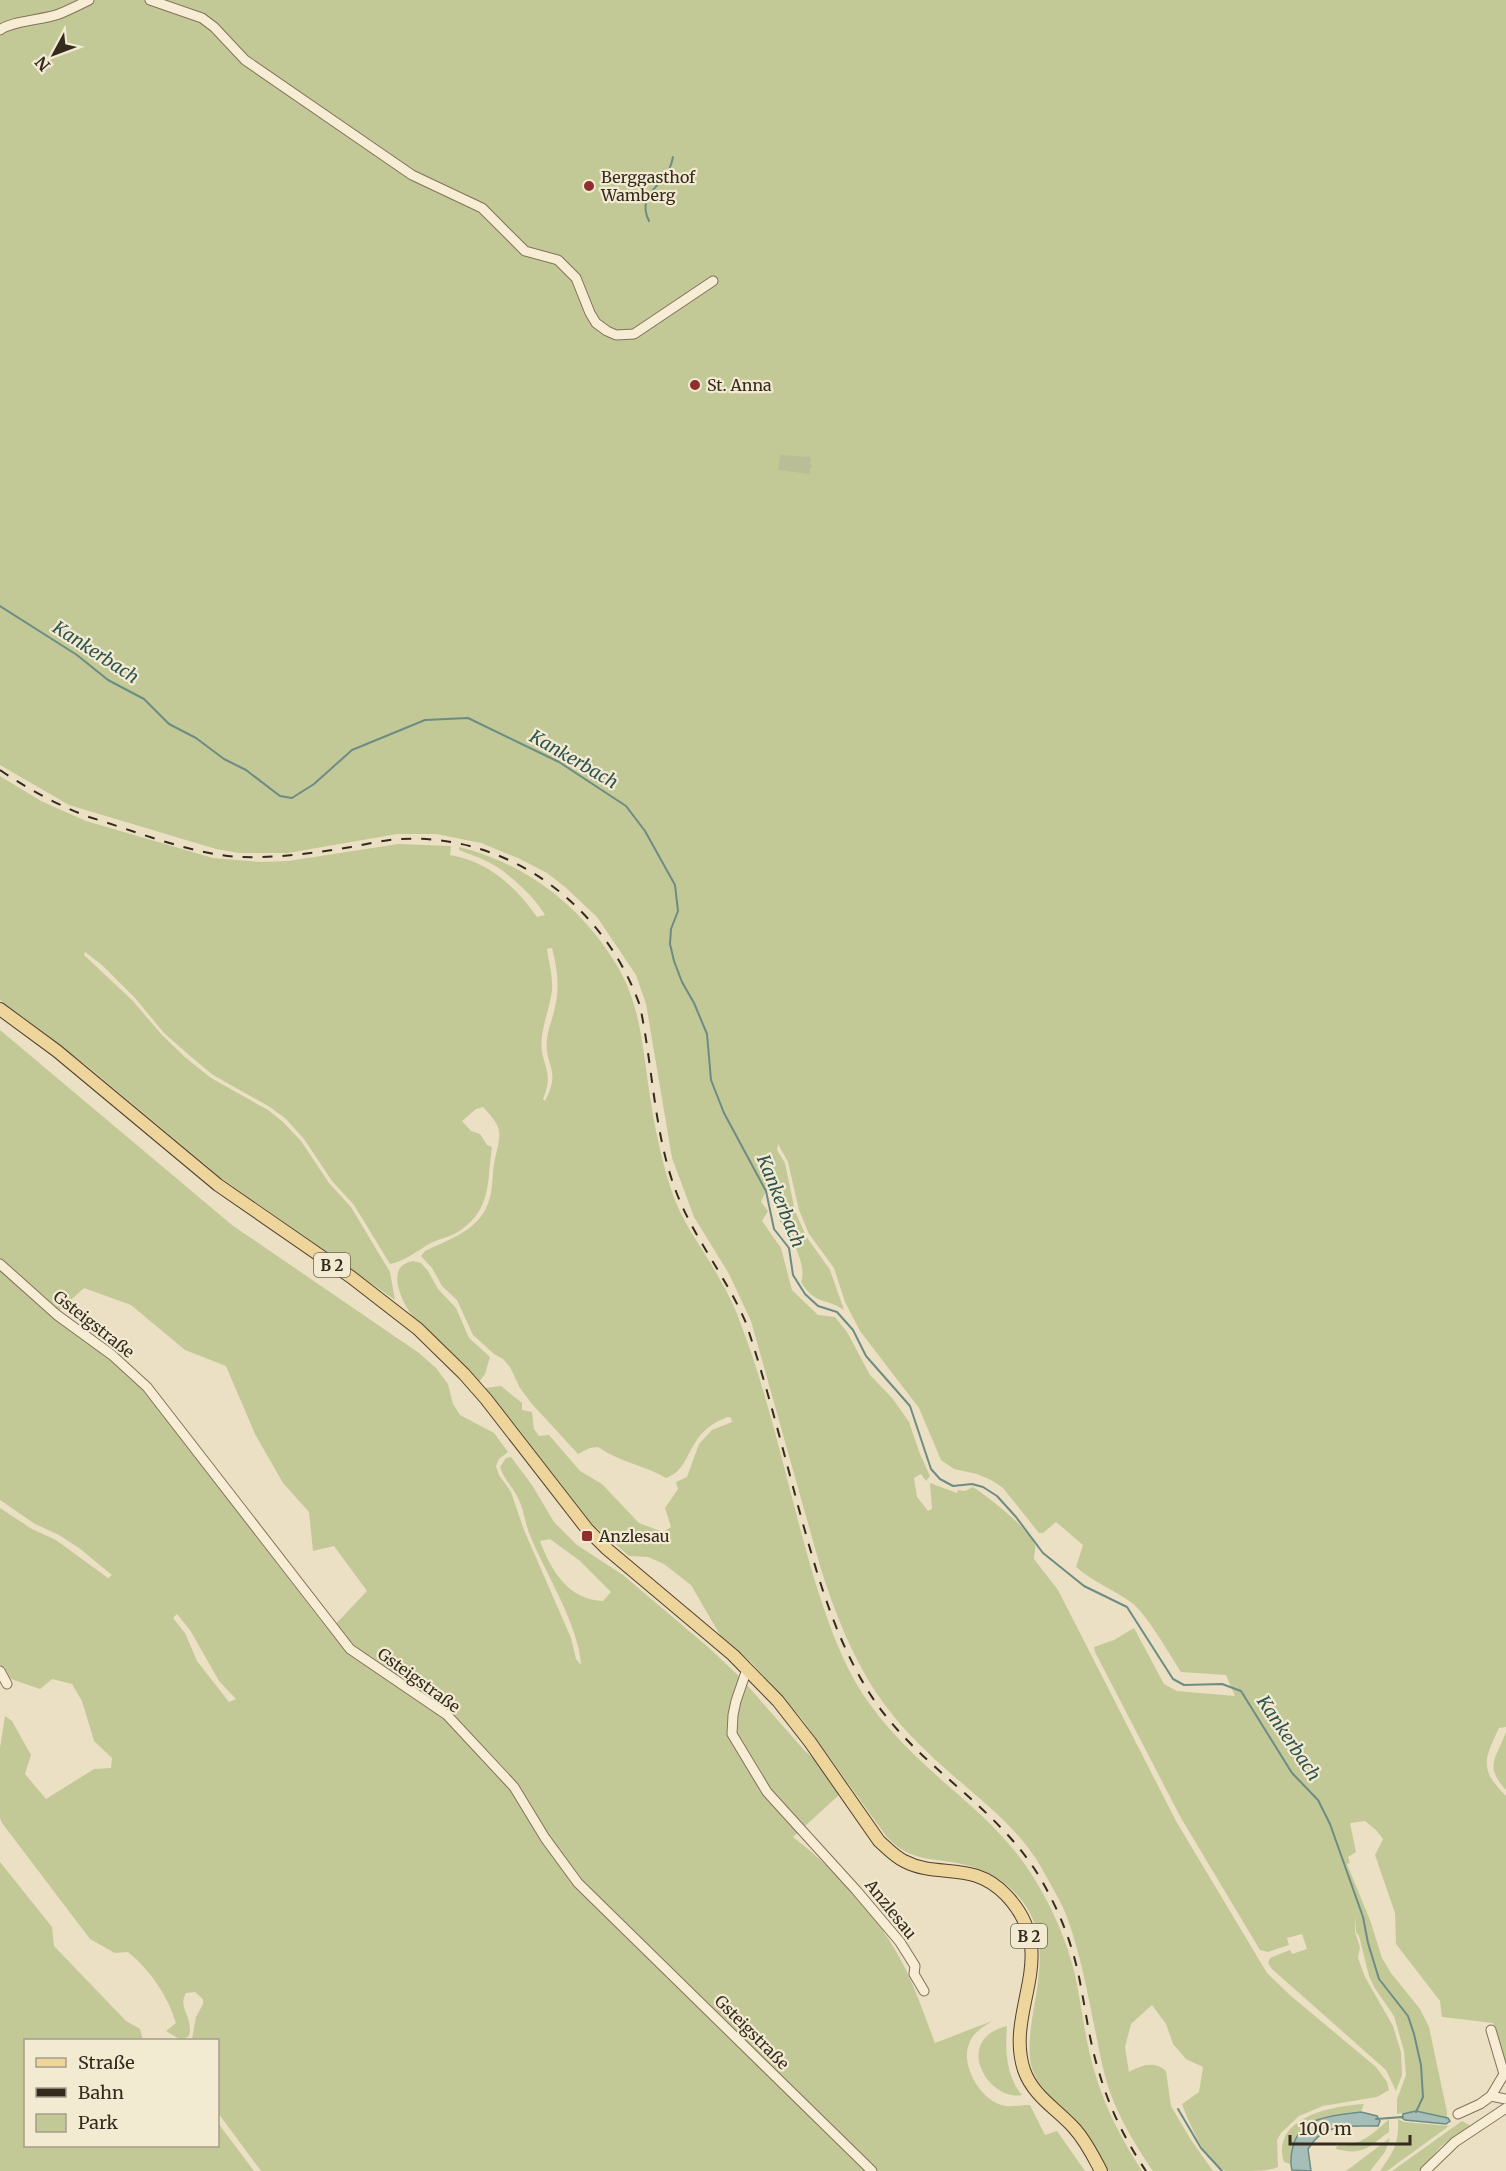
<svg xmlns="http://www.w3.org/2000/svg" width="1506" height="2171" font-family="Merriweather,serif">
	<style>
		.green { fill: #c2c997; fill-rule: evenodd }
		.cemetery { fill: #b9be96 }
		.water { fill: #a5beb7; stroke: #6c8c84; stroke-width: 1.5 }
		.lines { fill: none; stroke-linecap: round; stroke-linejoin: round }
		.stream { stroke: #6c8c84; stroke-width: 2 }
		.minor-casing { stroke: #84715b; stroke-width: 11 }
		.major-casing { stroke: #52402f; stroke-width: 14 }
		.minor { stroke: #f7edd5; stroke-width: 9 }
		.major { stroke: #edd59c; stroke-width: 12 }
		.rail { stroke: #352a1e; stroke-width: 2; stroke-dasharray: 10 10; stroke-linecap: butt }
		.poi-dot { fill: #902f2e; stroke: #f3ead2; stroke-width: 2 }
		.labels { text-anchor: middle; dominant-baseline: central; stroke-width: 4.5; stroke-linejoin: round; paint-order: stroke }
		.shield { fill: #f3ead2; stroke: #6e6454; stroke-width: 1.5 }
		.shield-label { font-size: 15px; font-weight: bold; fill: #352a1e }
		.poi-label { font-size: 16px; fill: #352a1e; stroke: #f3ead2; text-anchor: start }
		.street-label { font-size: 16px; fill: #352a1e; stroke: #f3ead2 }
		.water-label { font-size: 18px; font-style: italic; fill: #2e5452; stroke: #f3ead2 }
	</style>
	<rect width="100%" height="100%" fill="#ebe0c3"/>
	<g class="green">
		<path d="M0,0H1506V1727L1499,1728C1484,1760 1479,1769 1506,1796V2066L1493,2023L1442,2017L1440,2001L1396,1944L1395,1913L1375,1855L1383,1839L1376,1830L1365,1821L1350,1823L1356,1852L1348,1857L1350,1863L1347,1864L1370,1920L1382,1958L1391,1973L1420,2009L1429,2027L1447,2112V2117L1418,2111L1397,2114V2099L1406,2075L1404,2051L1394,2016L1374,1987L1369,1976L1359,1936L1356,1932L1355,1915V1932L1360,1947L1358,1958L1365,1977L1393,2026L1401,2052L1402,2075L1396,2091L1386,2070L1272,1969L1268,1963L1270,1958L1290,1950L1292,1954L1307,1949L1302,1934L1287,1938L1289,1945L1268,1952L1260,1950L1181,1818L1095,1652L1094,1647L1114,1640L1134,1628L1164,1684L1177,1691L1235,1696L1226,1675L1181,1672C1170,1655 1146,1613 1132,1603C1113,1589 1093,1582 1076,1567L1083,1545L1056,1522L1043,1533H1039L1003,1488L991,1480L977,1474L954,1469L941,1460L919,1408L860,1331L845,1302L834,1268L809,1234L799,1210L788,1162L778,1144L777,1150L785,1163L795,1211L806,1236L830,1270L844,1310C825,1297 816,1306 801,1282C806,1270 797,1248 790,1237C788,1233 783,1231 782,1226C776,1214 778,1202 774,1190L766,1191L761,1202L768,1211L762,1221L781,1248L792,1290L818,1315L835,1317L847,1332L870,1375L893,1399L909,1422L920,1454L930,1476L926,1481L921,1474L914,1478L917,1497L928,1511L932,1509L930,1483L957,1493L958,1490L965,1491L973,1487C987,1496 1030,1529 1035,1545C1036,1549 1034,1555 1034,1559L1058,1590L1176,1821L1267,1973L1291,1996L1376,2067L1387,2082L1389,2090L1377,2097L1323,2106L1299,2116L1281,2133L1277,2140L1278,2167C1269,2171 1260,2171 1250,2171C1243,2171 1233,2171 1226,2171C1208,2167 1188,2121 1182,2104L1199,2092L1203,2067L1186,2059L1173,2044L1166,2024L1152,2005L1131,2024L1125,2047L1129,2072C1141,2066 1154,2060 1166,2071L1171,2106L1191,2140L1213,2171H1153L1150,2167C1135,2144 1121,2121 1111,2095C1103,2073 1099,2049 1094,2025C1087,1989 1080,1954 1068,1920C1062,1902 1050,1884 1041,1867C1017,1825 975,1796 940,1764C925,1750 909,1735 896,1719C859,1675 837,1620 820,1566L751,1321L729,1274L694,1217L672,1158L646,1004L636,975L597,917L565,887L547,873L520,859L481,843L436,834H397L288,853H239L216,849L69,805L0,765Z"/>
		<path d="M0,776L41,801L86,821L213,858L261,862L288,861L398,844L451,846L450,855C488,861 516,887 537,917L545,915C535,897 505,869 486,861C477,856 468,854 459,850V847C525,863 581,906 616,964C639,1001 642,1041 648,1083C653,1119 660,1155 671,1189C681,1222 703,1248 719,1278C728,1293 736,1310 742,1327C776,1417 792,1512 822,1603C834,1639 849,1677 872,1707C890,1732 913,1754 936,1775C971,1806 1007,1835 1032,1875C1051,1905 1067,1940 1075,1975C1082,2007 1085,2041 1095,2073C1105,2108 1122,2140 1142,2171H1109C1100,2155 1091,2139 1079,2125C1062,2105 1038,2091 1031,2065C1028,2050 1030,2034 1032,2019C1039,1977 1050,1933 1019,1897C1006,1882 989,1871 969,1866C936,1856 912,1865 886,1836L802,1719L752,1663L720,1635L691,1585L664,1564L648,1557L629,1556L590,1522L485,1388L501,1386L522,1403V1410L532,1412L534,1429L539,1436L549,1435L580,1471L602,1484L639,1523L663,1532L671,1527L665,1508L678,1489L676,1482L687,1477L699,1444L712,1430L732,1422L731,1418L728,1417C714,1422 702,1430 695,1443C686,1457 683,1472 666,1478C644,1465 619,1462 598,1447L590,1448L578,1454L532,1404L520,1388L510,1367L503,1359L494,1354L473,1335L457,1300L442,1286L432,1268L421,1256L425,1251C450,1239 483,1229 490,1197C493,1187 492,1176 494,1165C499,1135 507,1132 483,1107L476,1109L462,1121L471,1131L480,1134L487,1145L492,1147C487,1181 492,1208 461,1230C452,1237 441,1238 431,1243C418,1250 404,1262 390,1264L354,1205L332,1181L304,1139L286,1119L270,1107L213,1075L189,1055L164,1033L135,998L102,965L85,952L84,955L133,1001L162,1035L186,1058L211,1078L268,1110L283,1122L301,1141L329,1183L351,1207L390,1272L395,1300L221,1178L86,1065L0,1000ZM552,948C557,967 560,987 555,1007C553,1018 548,1028 547,1039C544,1067 562,1068 545,1101L543,1099C556,1069 538,1064 542,1036C544,1021 550,1006 552,990C553,977 549,962 547,949Z"/>
		<path d="M0,1030L232,1225L419,1353L436,1368L448,1384L453,1404L460,1415L494,1433L508,1452L499,1459L496,1466L499,1475L511,1492L524,1530L571,1638L576,1659L581,1665C579,1625 545,1573 529,1533C525,1522 524,1510 518,1498C513,1487 503,1478 500,1467L506,1458L511,1457L532,1485L554,1522L577,1545L623,1575L708,1647L739,1676L805,1751L816,1761L839,1795L793,1837C837,1871 879,1916 904,1966C916,1990 925,2017 935,2043L992,2021C983,2027 973,2032 969,2044C960,2066 982,2103 1006,2106C1013,2107 1022,2105 1030,2105L1045,2135L1057,2131L1085,2171H261L218,2113V2040H190L192,2039L196,2017L203,2004V1999L195,1992L186,1993C177,2008 194,2017 189,2036L181,2040L166,2031L176,2023C167,1995 151,1971 128,1952L115,1953L90,1939L2,1823L0,1818V1748L5,1716L12,1721L31,1755L25,1774L46,1799L94,1769L111,1768L112,1758L94,1741L82,1701L72,1684L52,1679L40,1689L8,1678L0,1666V1508L32,1529L56,1540L108,1578L112,1575L79,1548L59,1535L35,1524L0,1500V1269H10L0,1260ZM84,1288L131,1305L185,1350L226,1366L255,1434L283,1483L309,1512L313,1551L334,1546L367,1591L329,1631L143,1390L109,1358L53,1316ZM550,1539L580,1561L611,1592L603,1601C568,1600 551,1570 540,1541ZM177,1614L190,1630L219,1681L236,1699L229,1702L197,1661L185,1633L173,1618Z"/>
		<path d="M413,1261L421,1263L428,1271L438,1289L456,1308L469,1338L490,1357L485,1374L479,1382C466,1368 453,1354 439,1341C431,1334 422,1327 415,1319C403,1305 383,1266 413,1261Z"/>
		<path d="M1506,1732V1790C1483,1765 1497,1758 1506,1732Z"/>
		<path d="M0,1862L52,1927L54,1946L126,2021L140,2029L143,2040H26V2146H218V2123L254,2171H0Z"/>
		<path d="M1007,2026C1005,2050 1006,2076 1022,2095C995,2101 964,2060 986,2037C991,2031 1000,2028 1007,2026Z"/>
		<path d="M1364,2104L1361,2111C1338,2114 1305,2115 1294,2140C1291,2147 1291,2156 1290,2164L1284,2162C1271,2117 1332,2106 1364,2104Z"/>
		<path d="M1389,2119V2132C1368,2147 1364,2156 1336,2149L1337,2146C1360,2146 1373,2134 1389,2119Z"/>
		<path d="M1398,2119L1404,2122L1449,2126L1387,2171H1380C1394,2151 1399,2144 1398,2119Z"/>
		<path d="M1462,2121L1471,2126L1441,2146L1419,2171H1392Z"/>
		<path d="M1390,2138L1385,2152L1370,2171H1346Z"/>
	</g>
	<path class="cemetery" d="M780,455L811,457L810,464L813,466L810,469V474L778,470Z"/>
	<g class="water">
		<path d="M1416,2111L1448,2118L1450,2121L1446,2124L1405,2120L1402,2118L1403,2114Z"/>
		<path d="M1361,2112L1377,2116L1380,2121L1378,2126C1350,2127 1325,2121 1308,2149L1311,2171L1292,2170C1290,2163 1291,2154 1293,2146C1301,2116 1335,2115 1361,2112Z"/>
	</g>
	<g class="lines">
		<g class="stream">
			<path d="M649,221C637,198 658,188 668,171C671,167 672,161 673,157"/>
			<path d="M0,606L77,655L108,680L144,699L169,724L196,738L224,759L246,770L280,796L292,798L314,784L352,750L425,720L468,718L559,762L626,806L645,831L675,885L678,911L671,929L670,944L674,961L682,982L694,1003L707,1034L711,1080L724,1113L766,1191L774,1229L789,1248L793,1275L805,1294L818,1306L837,1312L853,1330L866,1356L910,1406L931,1469L940,1479L953,1486L972,1484L983,1487L997,1496L1016,1517L1043,1553L1084,1586L1127,1607L1173,1679L1184,1685L1222,1684L1241,1691L1292,1773L1318,1800L1330,1824L1363,1917L1368,1943L1379,1979L1408,2016L1414,2034L1421,2065L1423,2097L1416,2112"/>
			<path d="M1178,2109L1201,2148L1222,2171"/>
			<path d="M1376,2119L1403,2117"/>
		</g>
		<defs>
			<g id="minor">
				<path d="M150,0L202,18L214,27L245,60L412,175L482,208L525,251L558,260L576,278L590,313L596,323L607,331L616,335L634,334L713,281"/>
				<path d="M0,30C11,21 43,20 59,14C69,10 79,5 89,0"/>
				<path d="M0,1264L57,1315L112,1355L147,1387L350,1649L447,1715L514,1787L545,1838L578,1883L872,2171"/>
				<path d="M747,1669L736,1701L733,1715L732,1734L767,1792L856,1890L900,1942L915,1966L914,1974L924,1991"/>
				<path d="M0,1671L7,1684"/>
				<path d="M1491,2096L1504,2074L1491,2030"/>
				<path d="M1458,2114L1480,2104L1491,2096L1506,2099"/>
				<path d="M1425,2171L1455,2142L1506,2108"/>
			</g>
			<path id="major" d="M0,1009L57,1051L218,1185L351,1277L418,1329L464,1374L486,1399L587,1529L607,1549L733,1655L778,1701L810,1742L879,1841C887,1848 894,1856 904,1861C938,1879 973,1860 1006,1895C1063,1955 1004,2009 1024,2070C1033,2096 1057,2109 1074,2128C1086,2141 1093,2156 1101,2171"/>
		</defs>
		<use href="#minor" class="minor-casing"/>
		<use href="#major" class="major-casing"/>
		<use href="#minor" class="minor"/>
		<use href="#major" class="major"/>
		<path class="rail" d="M0,770C28,789 57,805 89,817C135,831 196,856 243,857C279,858 315,853 351,847C367,844 384,840 400,839C509,833 605,906 640,1006C653,1067 654,1136 677,1194C695,1240 727,1278 746,1323C767,1386 783,1450 800,1513C818,1578 836,1643 874,1700C925,1775 1008,1810 1050,1896C1062,1919 1071,1943 1077,1968C1085,2002 1088,2038 1099,2072C1109,2107 1125,2140 1146,2171"/>
	</g>
	<g class="poi-dot">
		<circle cx="589" cy="186" r="6"/>
		<circle cx="695" cy="385" r="6"/>
		<rect x="581" y="1530" width="12" height="12" rx="3"/>
	</g>
	<g class="labels">
		<g class="shield">
			<rect x="314" y="1253" width="36" height="24" rx="4.5"/>
			<rect x="1011" y="1924" width="36" height="24" rx="4.5"/>
		</g>
		<g class="shield-label">
			<text x="332" y="1265">B 2</text>
			<text x="1029" y="1936">B 2</text>
		</g>
		<g class="poi-label">
			<text x="601" y="177">Berggasthof<tspan x="601" dy="18">Wamberg</tspan></text>
			<text x="707" y="385">St. Anna</text>
			<text x="599" y="1536">Anzlesau</text>
		</g>
		<g class="street-label">
			<text transform="translate(94 1324) rotate(38)">Gsteigstraße</text>
			<text transform="translate(419 1680) rotate(36)">Gsteigstraße</text>
			<text transform="translate(891 1909) rotate(51)">Anzlesau</text>
			<text transform="translate(752 2032) rotate(45)">Gsteigstraße</text>
		</g>
		<g class="water-label">
			<text transform="translate(96 652) rotate(33)">Kankerbach</text>
			<text transform="translate(574 759) rotate(30)">Kankerbach</text>
			<text transform="translate(781 1201) rotate(68)">Kankerbach</text>
			<text transform="translate(1289 1738) rotate(56)">Kankerbach</text>
		</g>
	</g>
	<rect x="24" y="2039" width="195" height="108" fill="#f3ead2" stroke="#a79d8a" stroke-width="1.5"/>
	<rect x="36" y="2058" width="30" height="9" fill="#edd59c" stroke="#a79d8a" stroke-width="1.5"/>
	<text x="78" y="2069" font-size="18" fill="#352a1e">Straße</text>
	<rect x="36" y="2088" width="30" height="9" fill="#352a1e" stroke="#a79d8a" stroke-width="1.5"/>
	<text x="78" y="2099" font-size="18" fill="#352a1e">Bahn</text>
	<rect x="36" y="2114" width="30" height="18" fill="#c2c997" stroke="#a79d8a" stroke-width="1.5"/>
	<text x="78" y="2129" font-size="18" fill="#352a1e">Park</text>
	<g transform="translate(54 54) rotate(229)" stroke="#f3ead2" stroke-width="4.5" paint-order="stroke">
	<path d="M0-4.5L10 22L0 15L-10 22Z" fill="#352a1e"/>
	<text y="-9" font-size="16" font-weight="bold" text-anchor="middle" fill="#352a1e">N</text>
	</g>
	<path d="M1290 2135v9h120v-9" fill="none" stroke="#352a1e" stroke-width="3"/>
	<text x="1299" y="2135" font-size="18" fill="#352a1e" stroke="#f3ead2" stroke-width="4.5" paint-order="stroke">100 m</text>
</svg>
